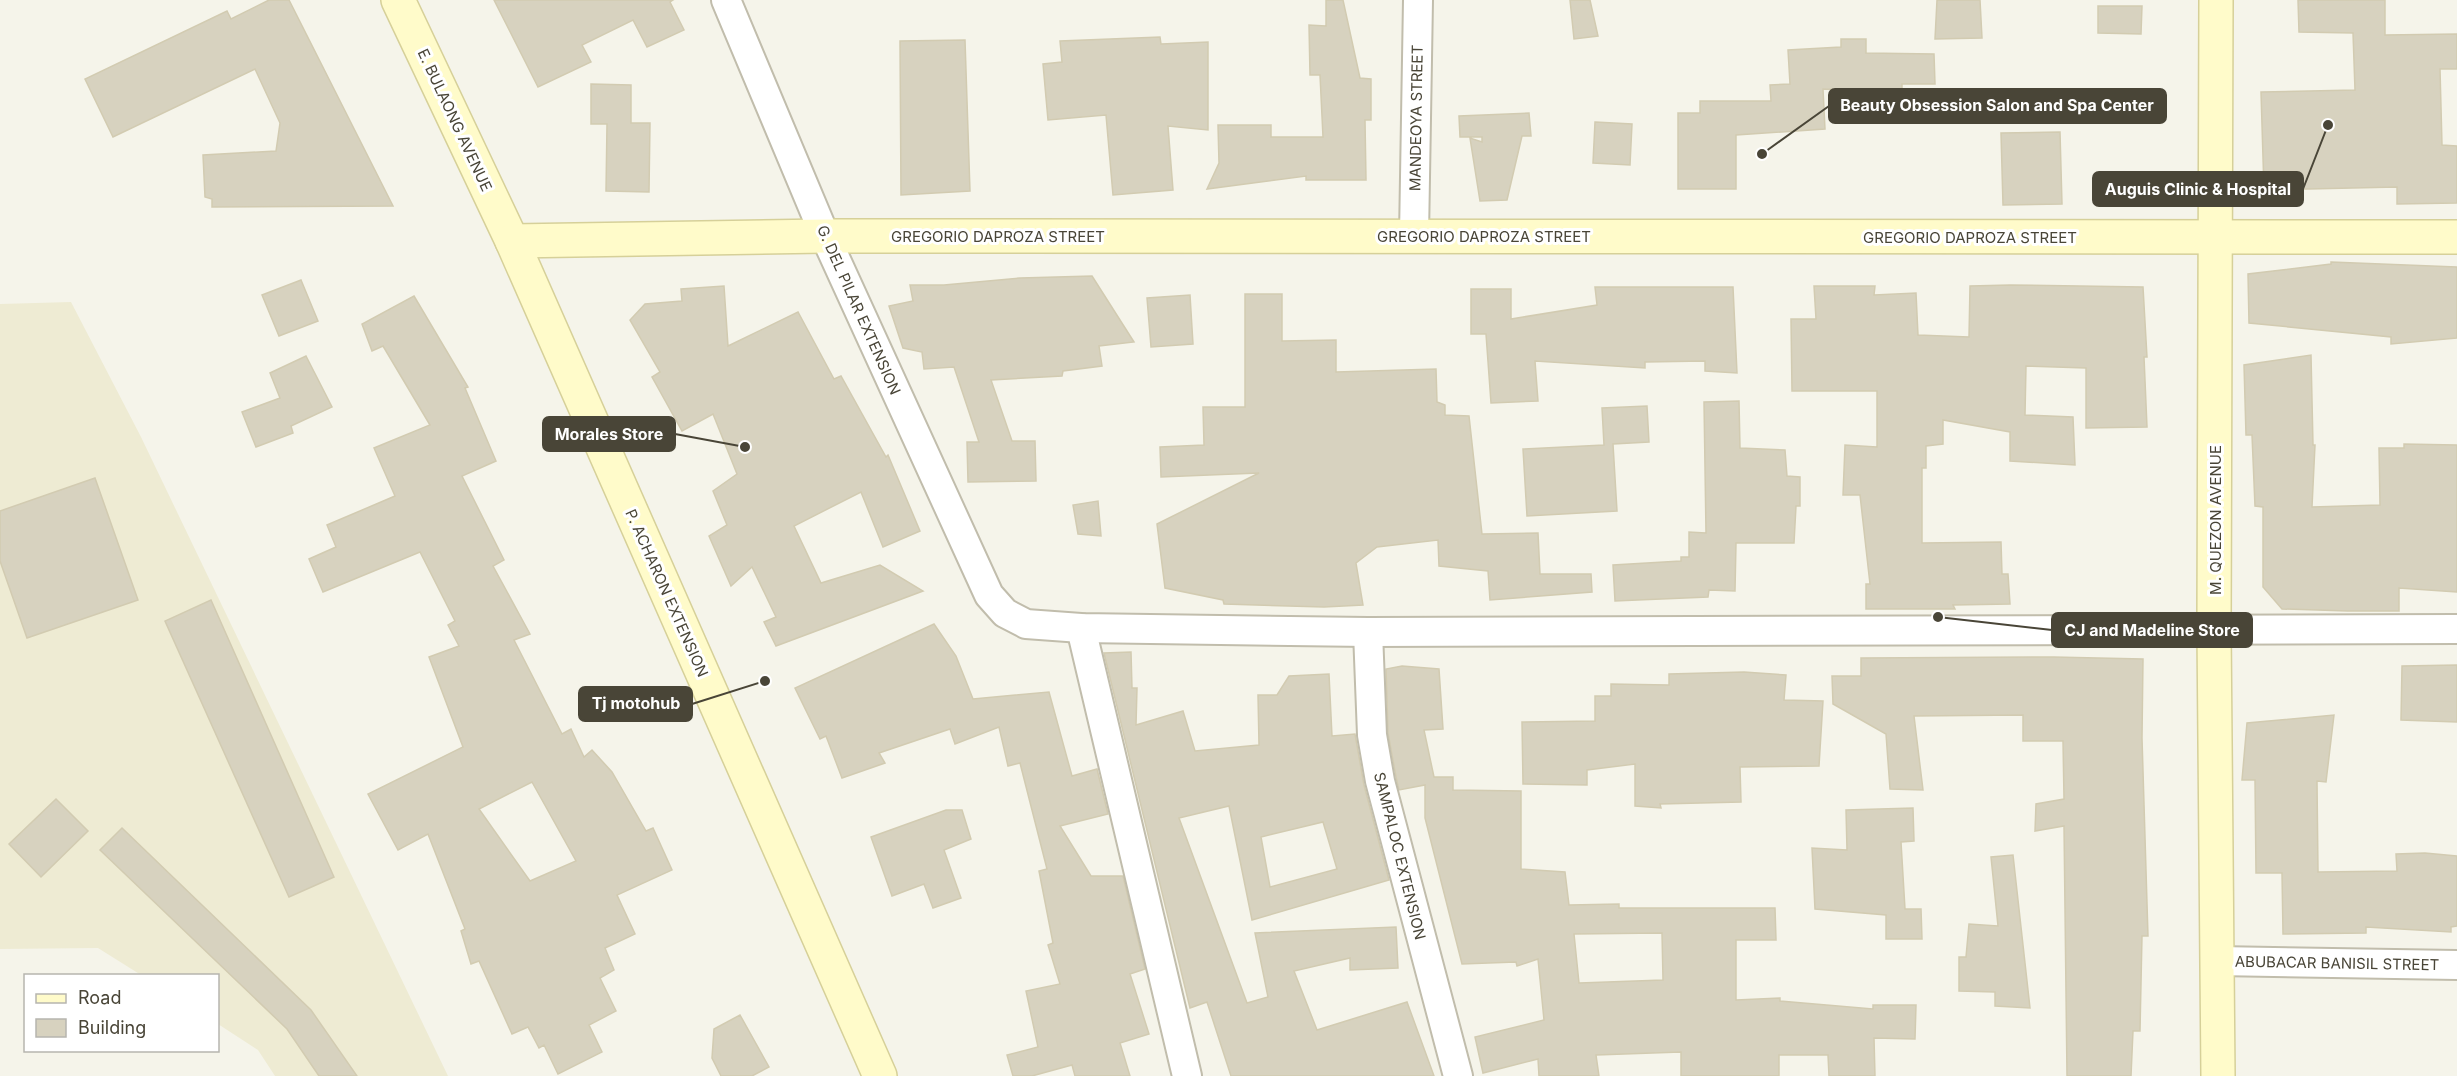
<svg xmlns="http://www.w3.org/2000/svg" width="2457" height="1076" font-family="Inter,sans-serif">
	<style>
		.education { fill: #eeebd3 }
		.building { fill: #d7d2bf; stroke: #d2cbb1; stroke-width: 1.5; fill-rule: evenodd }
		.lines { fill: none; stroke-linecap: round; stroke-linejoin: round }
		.street-casing { stroke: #c1bdac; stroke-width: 32 }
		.secondary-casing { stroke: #d6d099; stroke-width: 36 }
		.street { stroke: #fff; stroke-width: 28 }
		.secondary { stroke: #fffbca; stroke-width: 33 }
		.labels { text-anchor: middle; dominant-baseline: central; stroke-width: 6; stroke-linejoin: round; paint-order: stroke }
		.street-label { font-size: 15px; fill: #494537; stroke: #fff }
		.leader { fill: none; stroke: #494537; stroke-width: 2 }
		.callout-dot { fill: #494537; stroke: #fff; stroke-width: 2 }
		.callout { fill: #494537; stroke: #494537; stroke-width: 2 }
		.callout-label { font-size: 16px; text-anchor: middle; font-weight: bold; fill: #fff }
	</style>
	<rect width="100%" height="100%" fill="#f5f4ea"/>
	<path class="education" d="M71,302L141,437L448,1076H275L258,1050L218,1024V976L141,975L98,948L0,949V304Z"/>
	<g class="building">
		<path d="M269,0H289L393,206L212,207V199L205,197L203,155L276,151L280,123L255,69L113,137L85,79L227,11L231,19Z"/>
		<path d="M494,0H673L670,2L684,30L647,47L633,20L582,45L591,62L538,87Z"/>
		<path d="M1326,0H1343L1360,78L1371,79V120H1365L1366,180H1306V176L1207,189L1219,163L1218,125H1271V137H1323L1320,75H1310L1309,25L1326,26Z"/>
		<path d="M1570,0H1590L1598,36L1574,39Z"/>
		<path d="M1937,0H1980L1982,38L1935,39Z"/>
		<path d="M2298,0H2385V35L2457,34V69H2440L2442,145L2457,146V203L2397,204V187L2264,190L2261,92L2355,90L2353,33L2299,32Z"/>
		<path d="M2098,6H2142L2141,34L2098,33Z"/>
		<path d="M1160,37L1161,44L1208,42V130L1168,126L1173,190L1113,195L1106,115L1048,120L1043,64L1062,62L1060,41Z"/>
		<path d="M1841,39H1866V53L1934,54L1935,84H1902V92L1823,89L1825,129L1736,135V189H1678V113H1700V101H1771L1770,85L1790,84L1788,50L1841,47Z"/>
		<path d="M965,40L970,191L901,195L900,41Z"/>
		<path d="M591,84L631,85V123H650L649,192L606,191L607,124H591Z"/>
		<path d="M1529,113L1531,136H1522L1507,200L1480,201L1470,138L1482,142V137H1460L1459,116Z"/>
		<path d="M1595,122L1632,124L1630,165L1593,163Z"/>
		<path d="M2060,132L2062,204L2003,205L2001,133Z"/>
		<path d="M2331,262L2457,267V338L2391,344V337L2249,323L2248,274L2331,264Z"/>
		<path d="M1092,276L1134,342L1099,346L1102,366L1063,371L1062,376L991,380L1012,441H1035L1036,481L968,482L967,442H979L954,367L924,369L922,352L903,348L889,306L913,301L910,285H944L1020,278Z"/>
		<path d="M301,280L318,321L279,336L262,295Z"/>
		<path d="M2010,285L2143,287L2147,357H2144L2147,427L2086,428V368L2026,366L2025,415L2073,417L2075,465L2010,461V432L1943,420V444L1926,446V468H1922V543L2001,542L2002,574H2008L2010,604L1953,605L1955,609H1866V584H1870L1860,495H1843L1845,445L1877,447V391H1792L1791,319H1816L1814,286H1875L1874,295L1916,293L1918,335L1969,337L1970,286Z"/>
		<path d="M724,286L728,346L798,312L834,379L841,376L886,457L888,455L920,531L883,547L861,492L794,526L821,583L880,565L923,591L776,646L764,622L776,617L752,567L731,586L709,536L727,525L713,491L737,474L713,414L682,431L652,377L660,372L630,320L645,304L682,301L681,289Z"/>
		<path d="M1595,287H1733L1737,373L1705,371V361L1645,362V368L1535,361L1538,401L1491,403L1486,334H1471V289H1511V319L1597,305Z"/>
		<path d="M1245,294H1282V341L1336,340V372L1436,369L1437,402L1445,405V415L1469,416L1482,534L1538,533L1540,574H1591L1592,592L1490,600L1488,571L1439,566L1438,540L1377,547L1356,563L1363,605L1324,607L1224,604L1223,600L1165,588L1157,524L1259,473L1161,477L1160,447L1204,445L1203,407H1245Z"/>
		<path d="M1190,295L1193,344L1151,347L1147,298Z"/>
		<path d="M414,296L468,387L465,388L496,461L462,476L504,560L493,566L530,634L514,640L562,734L571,729L584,757L592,750L612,772L646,831L653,828L672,870L617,895L635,934L605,948L614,970L600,978L616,1011L589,1025L602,1052L558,1074L544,1045L539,1048L528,1027L512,1034L479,961L471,964L461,931L465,929L428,834L398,850L368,794L463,747L429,657L459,646L448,625L455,621L420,552L323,592L309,559L336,547L327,525L395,496L374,448L430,425L383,346L372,351L362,324ZM532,782L576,861L530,881L479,809Z"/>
		<path d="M2311,355L2313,445H2315L2312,507L2380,505L2379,448H2404V444L2457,445V592L2399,588V611H2348L2282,609L2263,587V507L2255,506L2252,435H2246L2244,365Z"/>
		<path d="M306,356L332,407L291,426L293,433L256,447L242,412L280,398L270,373Z"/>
		<path d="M1739,401L1740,448L1785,450L1787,476L1800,477V506H1796L1794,543H1736L1735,591L1709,590L1708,597L1615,601L1613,565L1681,561V557H1689V532L1706,533L1704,402Z"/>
		<path d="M1647,406L1649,442L1613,444L1617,511L1527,516L1523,449L1604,445L1602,408Z"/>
		<path d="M95,478L138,600L27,638L0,561V511Z"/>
		<path d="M1098,501L1101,536L1078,534L1073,505Z"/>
		<path d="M211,600L334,877L289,897L165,621Z"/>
		<path d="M934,624L956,656L973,699L1049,692L1072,776L1097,769L1108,814L1060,826L1091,876H1123L1145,969L1130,974L1149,1034L1120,1043L1130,1076H1075L1072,1065L1032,1076H1013L1007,1055L1038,1047L1026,991L1060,984L1048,945L1053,943L1039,871L1047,869L1020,763L1008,766L999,727L955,744L950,729L879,753L885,763L842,778L826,736L820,739L795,688Z"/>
		<path d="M1131,652L1132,688H1137L1136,725L1183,711L1195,751L1259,745L1258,695H1277L1289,676L1329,674L1332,736L1355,734L1364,785L1389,880L1252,920L1229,806L1179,818L1247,1003L1268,997L1255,933L1396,927L1398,968L1350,970V958L1294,971L1317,1030L1407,1002L1434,1076H1231L1207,1002L1190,1008L1104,653ZM1323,822L1337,869L1270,887L1261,837Z"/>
		<path d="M2053,657L2143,659L2142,738L2148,936H2142L2140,1031H2133L2131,1076H2067L2064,826L2035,831L2036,804L2064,799L2063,741H2023V715L1914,716L1923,790L1890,789L1886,734L1833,704L1832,676H1861V658Z"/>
		<path d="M2457,665V722L2401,720L2402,666Z"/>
		<path d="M1402,666L1439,669L1443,729L1424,730L1434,777H1453V790L1521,791V869L1565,872L1569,905L1619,904V908H1775L1776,940H1736V1000L1780,998V1001L1873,1009V1005H1916L1915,1039L1874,1038L1875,1076H1829L1828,1055H1779V1076H1681V1052L1596,1055L1599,1076H1539L1538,1059L1483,1073L1475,1037L1544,1020L1538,959L1517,966L1516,962L1462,964L1425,818V785L1399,790L1396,777L1388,733L1386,669ZM1662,933L1663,980L1579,983L1574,934Z"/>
		<path d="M1744,672L1786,675L1784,700L1823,701L1819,766L1740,767L1741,802L1660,804L1661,808L1635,806V764L1587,770V785L1523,784L1522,722L1595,721V696H1611V684L1669,685V674Z"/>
		<path d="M2334,715L2326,782L2317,781L2318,872L2397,871L2396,854L2425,853L2457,856V926L2451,927V932L2366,927V933L2283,934L2282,873H2256L2255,780H2242L2247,723Z"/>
		<path d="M56,799L88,831L41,877L9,844Z"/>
		<path d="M1913,808L1914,841L1901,842L1905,909H1921L1922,939H1886V915L1815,909L1812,848L1847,850L1846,810Z"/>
		<path d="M946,810H962L971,839L944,850L961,898L933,908L924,884L892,896L871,837Z"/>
		<path d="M122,828L311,1010L357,1076H319L287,1029L100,850Z"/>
		<path d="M2013,855L2030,1008L1995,1006V992L1959,991V957H1966L1969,924L1998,926L1991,857Z"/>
		<path d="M740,1015L769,1067L752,1076H721L712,1058L714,1029Z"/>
	</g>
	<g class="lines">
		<defs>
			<g id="street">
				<path d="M726,0L825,236L989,595L1005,613L1026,624L1081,628L1368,632L2457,629"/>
				<path d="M1414,236L1418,0"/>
				<path d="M1081,628L1187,1076"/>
				<path d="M1368,632L1372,735L1380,781L1458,1076"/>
				<path d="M2217,961L2457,965"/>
			</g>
			<g id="secondary">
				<path d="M398,0L512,241L880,1076"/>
				<path d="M2216,0L2214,629L2218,1076"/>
				<path d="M512,241L825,236L2457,237"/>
			</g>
		</defs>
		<use href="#street" class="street-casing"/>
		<use href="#secondary" class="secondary-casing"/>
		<use href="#street" class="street"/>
		<use href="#secondary" class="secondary"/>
	</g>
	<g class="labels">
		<g class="street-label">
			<text transform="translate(1416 118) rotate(-89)">MANDEOYA STREET</text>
			<text transform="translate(455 120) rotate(65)">E. BULAONG AVENUE</text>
			<text x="998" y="236">GREGORIO DAPROZA STREET</text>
			<text x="1484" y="236">GREGORIO DAPROZA STREET</text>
			<text x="1970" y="237">GREGORIO DAPROZA STREET</text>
			<text transform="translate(859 310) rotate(66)">G. DEL PILAR EXTENSION</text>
			<text transform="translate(2215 520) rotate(-90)">M. QUEZON AVENUE</text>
			<text transform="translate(667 593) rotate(66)">P. ACHARON EXTENSION</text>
			<text transform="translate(1400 856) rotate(76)">SAMPALOC EXTENSION</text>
			<text transform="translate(2337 963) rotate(1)">ABUBACAR BANISIL STREET</text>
		</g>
	</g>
	<path class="leader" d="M1762 154L1829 106M2328 125L2303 189M745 447L675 434M1938 617L2052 630M765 681L692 704"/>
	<g class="callout-dot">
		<circle cx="1762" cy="154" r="6"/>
		<circle cx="2328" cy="125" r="6"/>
		<circle cx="745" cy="447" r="6"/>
		<circle cx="1938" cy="617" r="6"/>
		<circle cx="765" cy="681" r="6"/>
	</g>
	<g class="callout">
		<rect x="1829" y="89" width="337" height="34" rx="6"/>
		<rect x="2093" y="172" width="210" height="34" rx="6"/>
		<rect x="543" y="417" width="132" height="34" rx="6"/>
		<rect x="2052" y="613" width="200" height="34" rx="6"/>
		<rect x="579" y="687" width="113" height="34" rx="6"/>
	</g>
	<g class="callout-label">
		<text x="1997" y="111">Beauty Obsession Salon and Spa Center</text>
		<text x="2198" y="195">Auguis Clinic &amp; Hospital</text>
		<text x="609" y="440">Morales Store</text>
		<text x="2152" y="636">CJ and Madeline Store</text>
		<text x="636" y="709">Tj motohub</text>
	</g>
	<rect x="24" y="974" width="195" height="78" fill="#ffffff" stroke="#b6b5af" stroke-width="1.5"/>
	<rect x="36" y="994" width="30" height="9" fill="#fffbca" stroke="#b6b5af" stroke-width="1.5"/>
	<text x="78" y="1004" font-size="18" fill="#494537">Road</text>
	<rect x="36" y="1019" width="30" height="18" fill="#d7d2bf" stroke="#b6b5af" stroke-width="1.5"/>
	<text x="78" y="1034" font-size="18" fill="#494537">Building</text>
</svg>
